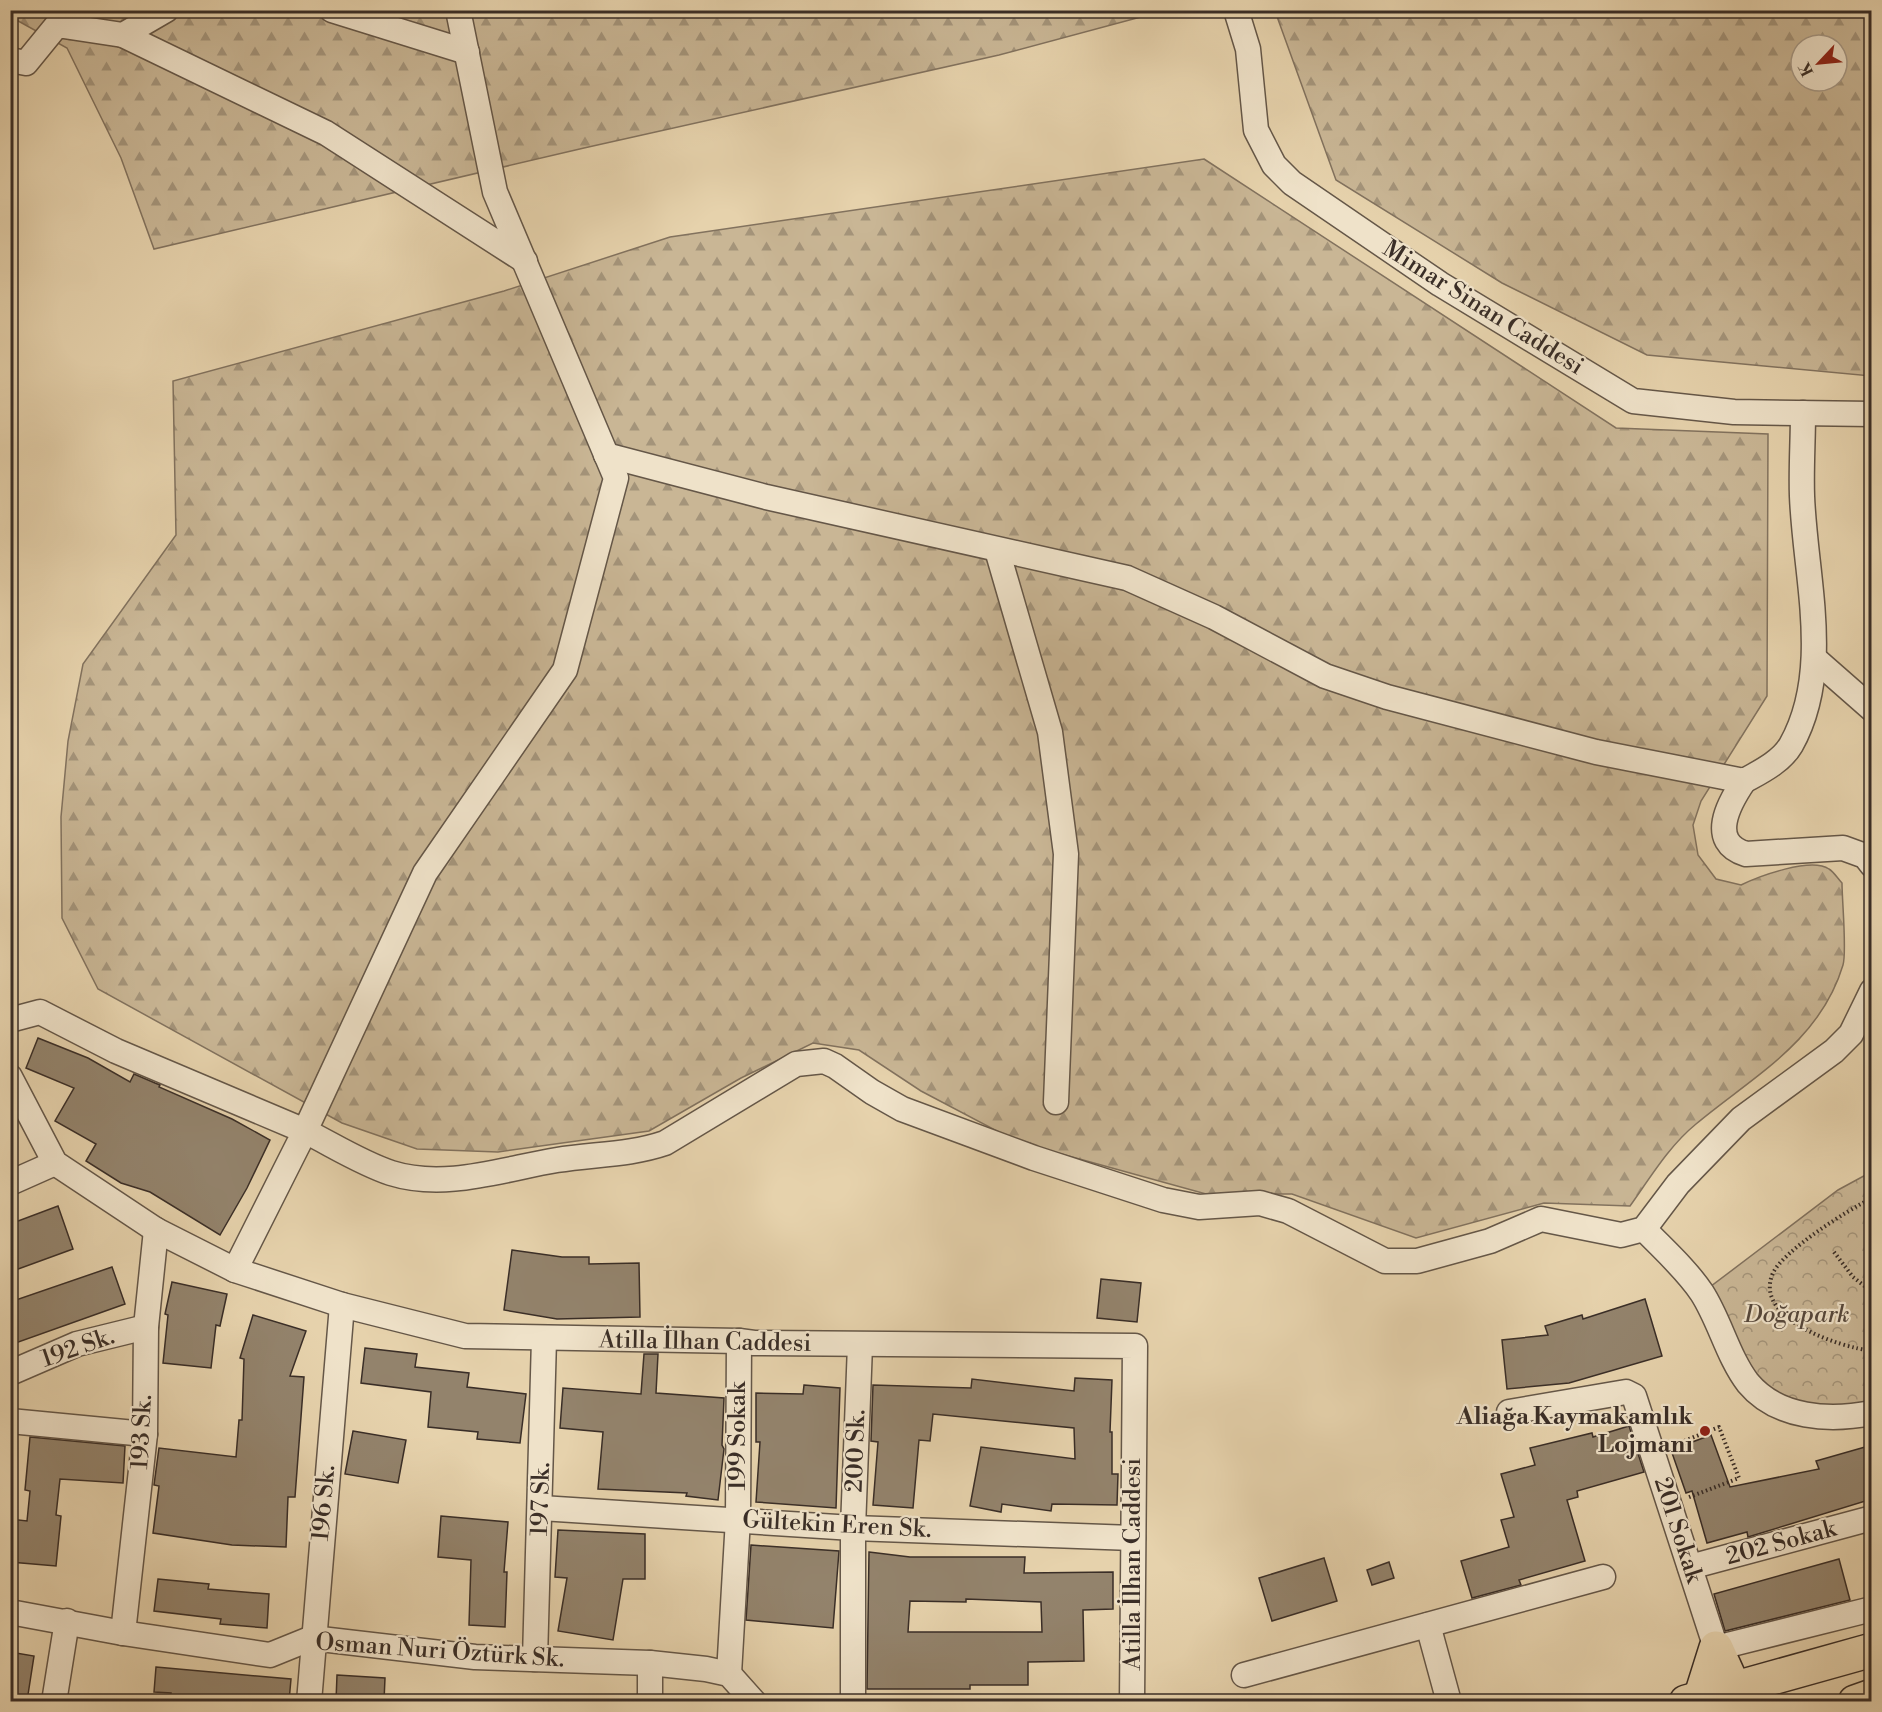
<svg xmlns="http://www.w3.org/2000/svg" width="1882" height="1712" font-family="'Libre Bodoni',serif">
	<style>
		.forest { fill: url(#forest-firs); stroke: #82725e; stroke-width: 1.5; fill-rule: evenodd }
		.park { fill: url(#park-crowns); stroke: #82725e; stroke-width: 1.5 }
		.building { fill: #93836c; stroke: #3a2e27; stroke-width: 1.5; fill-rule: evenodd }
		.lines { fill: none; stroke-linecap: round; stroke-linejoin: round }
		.minor-casing { stroke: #655748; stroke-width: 27 }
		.highway-casing { stroke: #3a2e27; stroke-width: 36 }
		.path { stroke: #3a2e27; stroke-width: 4; stroke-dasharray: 1.5 3; stroke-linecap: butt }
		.minor { stroke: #efe2c9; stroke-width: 24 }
		.highway { stroke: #e6d2ac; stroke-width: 33 }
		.poi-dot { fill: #8f2418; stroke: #efe2c9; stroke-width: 2 }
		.labels { text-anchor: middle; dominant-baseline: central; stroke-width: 4.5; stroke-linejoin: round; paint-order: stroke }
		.street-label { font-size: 24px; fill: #3a2e27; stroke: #efe2c9 }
		.park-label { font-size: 24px; font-style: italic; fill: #57493d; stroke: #efe2c9 }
		.poi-label { font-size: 24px; font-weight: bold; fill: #3a2e27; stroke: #efe2c9; text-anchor: end }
	</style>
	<defs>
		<pattern id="forest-firs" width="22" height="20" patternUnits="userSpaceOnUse" patternTransform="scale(1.5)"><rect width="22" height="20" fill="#c9b695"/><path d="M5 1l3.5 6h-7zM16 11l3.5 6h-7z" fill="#a4947a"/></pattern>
		<pattern id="park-crowns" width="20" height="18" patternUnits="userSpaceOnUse" patternTransform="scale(1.5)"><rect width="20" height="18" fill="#c9b695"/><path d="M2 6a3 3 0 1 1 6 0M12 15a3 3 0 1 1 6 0" fill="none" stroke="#a4947a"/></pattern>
	</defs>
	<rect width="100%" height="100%" fill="#e6d2ac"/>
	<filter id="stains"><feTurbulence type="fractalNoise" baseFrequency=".00333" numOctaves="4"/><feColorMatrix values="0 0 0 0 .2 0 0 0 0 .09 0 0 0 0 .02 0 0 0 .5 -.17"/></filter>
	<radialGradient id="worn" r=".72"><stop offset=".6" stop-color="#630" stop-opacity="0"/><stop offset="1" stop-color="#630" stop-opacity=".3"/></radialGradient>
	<g class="forest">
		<path d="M11,10L1163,11L999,55L584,148L154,249L121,158L67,48L11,17Z"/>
		<path d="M1275,11H1871V376L1647,355L1502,283L1336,180ZM1801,45H1837V81H1801Z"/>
		<path d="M1204,159L1616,428L1768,434L1767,696L1701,801L1693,825L1698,855L1716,879L1741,885C1759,876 1811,857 1829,869C1834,872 1838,879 1842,883C1842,901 1847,952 1843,965C1820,1042 1752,1077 1696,1124C1669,1146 1650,1178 1630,1206L1544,1203L1416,1238L1292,1194H1206L1018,1142L921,1091L859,1050L813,1043L741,1078L649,1131L498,1152L417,1149L342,1123L98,989L62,918L61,817L68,741L83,664L176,535L173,381L504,291L670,237Z"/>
	</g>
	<path class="park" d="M1871,1172V1413L1767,1399L1702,1293L1838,1190Z"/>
	<g class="building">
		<path d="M38,1038L88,1058L130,1082L134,1074L155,1083L160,1085L159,1087L232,1119L270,1140L247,1188L220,1235L150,1192L121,1183L86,1161L96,1144L55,1121L74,1088L26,1068Z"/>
		<path d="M58,1206L73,1249L10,1272V1224Z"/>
		<path d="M512,1250L562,1257H589V1264L639,1263L640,1317L557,1319L504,1310Z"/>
		<path d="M112,1267L125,1304L10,1345V1302Z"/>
		<path d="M1101,1279L1141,1283L1137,1322L1097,1318Z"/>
		<path d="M172,1282L227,1294L220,1326L216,1325L211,1368L163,1363L168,1315L165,1314Z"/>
		<path d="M1645,1299L1662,1356L1569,1383L1507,1389L1502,1340L1548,1335L1545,1326L1582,1315L1583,1319Z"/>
		<path d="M253,1315L306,1331L290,1376L304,1377L295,1497H288L286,1547L232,1545L153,1533L159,1486L154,1485L159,1448L236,1457L239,1420H242L244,1359L240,1358Z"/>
		<path d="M365,1348L417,1354L415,1367L469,1373L467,1387L526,1394L520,1443L477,1439L478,1432L428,1427L431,1392L361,1383Z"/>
		<path d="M644,1354H658L656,1393L724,1398L722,1445L724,1449L718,1500L686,1496L687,1493L598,1489L603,1432L560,1428L563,1388L641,1394Z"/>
		<path d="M1075,1378L1112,1380L1110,1432H1112V1474H1118L1117,1505L1052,1504L1051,1511L1002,1504L1001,1512L970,1506L981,1447L1075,1459L1074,1428L933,1414L930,1441L919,1440L913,1508L873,1505L878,1442L871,1441L873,1385L971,1388L972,1379L1074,1391Z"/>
		<path d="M804,1385L840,1388L836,1508L756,1502L760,1442H756V1393L803,1394Z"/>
		<path d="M1629,1426L1644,1472L1577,1491L1578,1497L1567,1500L1585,1561L1519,1580L1521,1585L1472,1598L1461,1561L1509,1547L1501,1520L1514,1517L1501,1474L1535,1465L1530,1448L1592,1433L1593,1437Z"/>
		<path d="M353,1431L406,1440L398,1483L345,1474Z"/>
		<path d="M1711,1435L1730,1487L1819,1469L1816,1461L1872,1445V1499L1748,1537L1747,1532L1707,1543L1692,1491L1686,1493L1671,1450Z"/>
		<path d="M30,1437L125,1446L123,1483L60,1479L56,1515L61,1516L56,1566L10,1562V1519L27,1521L30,1491L25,1490Z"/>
		<path d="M441,1516L508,1522L504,1572H507L505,1627L469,1625L471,1560L438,1557Z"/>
		<path d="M558,1530L645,1534V1579H623L613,1640L558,1631L567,1578L555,1577Z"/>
		<path d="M751,1545L839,1551L833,1628L746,1620Z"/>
		<path d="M869,1552L910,1557H1025L1024,1573L1113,1572V1609L1083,1610L1084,1661L1028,1662V1685H970V1689H867ZM966,1599L1041,1602L1042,1632H908L910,1601L966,1602Z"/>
		<path d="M1324,1558L1337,1601L1272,1621L1259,1578Z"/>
		<path d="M1839,1559L1850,1600L1725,1631L1714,1594Z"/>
		<path d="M1389,1562L1394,1578L1372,1585L1367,1570Z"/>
		<path d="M158,1579L209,1584L208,1589L269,1594L267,1628L220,1624L221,1619L154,1611Z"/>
		<path d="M10,1652L34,1656L27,1701H10Z"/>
		<path d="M156,1667L291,1679L289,1701H227V1698L186,1695V1701H170L171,1693L154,1692Z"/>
		<path d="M337,1675L385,1678L384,1701H336Z"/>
	</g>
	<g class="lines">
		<defs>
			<g id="minor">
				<path d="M332,10L467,52"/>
				<path d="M458,10L495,192L616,478L565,670L425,873L305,1131C333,1145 361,1163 391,1173C445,1190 503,1169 557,1160C594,1154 630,1155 665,1143L796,1064L824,1061L835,1066L872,1092L902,1109L1034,1158L1163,1200L1199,1207L1260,1203L1288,1211L1385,1261H1417L1490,1241L1541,1219L1621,1235L1644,1229L1678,1184L1741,1119L1834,1051L1851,1034L1872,991"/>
				<path d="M1236,10L1248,49L1256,130L1274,165L1292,183L1440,284L1633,401L1734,412L1872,414"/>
				<path d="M123,35L326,133L525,261"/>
				<path d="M10,60L26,63L57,25L123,35L166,10"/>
				<path d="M606,455L766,497L1127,578L1214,617L1325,676L1387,697L1596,752L1744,781C1760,772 1781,762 1791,745C1833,670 1805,577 1802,496C1801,468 1803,441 1803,413"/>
				<path d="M997,550L1050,732L1066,854L1056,1102"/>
				<path d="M1815,659L1872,709"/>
				<path d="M1744,781C1729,803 1707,842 1746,854L1843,848L1865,856L1872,865"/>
				<path d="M10,1020L40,1012L116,1051L305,1131L235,1270"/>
				<path d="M10,1077L55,1163L156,1230L235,1270L342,1305L465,1336L739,1341L754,1343L1135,1346L1132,1702"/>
				<path d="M10,1183L55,1163"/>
				<path d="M1644,1229C1663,1249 1686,1269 1702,1293C1720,1321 1728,1357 1748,1383C1778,1419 1830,1421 1872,1413"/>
				<path d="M10,1373L77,1344L146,1327"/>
				<path d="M1509,1412L1626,1392L1634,1396L1716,1648L1872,1609"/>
				<path d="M10,1421L145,1434"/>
				<path d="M541,1508L853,1528L1133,1538"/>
				<path d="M1690,1567L1872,1518"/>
				<path d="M10,1612L123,1633L270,1655L312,1638L475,1657L650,1663L706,1669L729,1674L754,1702"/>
				<path d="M1428,1625L1449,1702"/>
				<path d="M123,1633L145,1434L146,1327L156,1230"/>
				<path d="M535,1659L544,1339"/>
				<path d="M729,1674L738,1519L739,1341"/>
				<path d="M1244,1675L1603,1577"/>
				<path d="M54,1702L67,1621"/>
				<path d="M309,1702L342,1305"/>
				<path d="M650,1702V1663"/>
				<path d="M853,1702V1528L860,1345"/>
			</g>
			<g id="highway">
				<path d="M1686,1702L1872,1650"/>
				<path d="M1699,1702L1716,1648L1735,1690L1744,1702"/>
				<path d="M1855,1702L1872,1696"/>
			</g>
		</defs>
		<use href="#minor" class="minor-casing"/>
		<use href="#highway" class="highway-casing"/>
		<g class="path">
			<path d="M1872,1198C1848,1210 1784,1250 1773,1273C1752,1319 1840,1347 1872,1351"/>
			<path d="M1834,1252L1853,1277L1872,1292"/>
			<path d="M1675,1447L1674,1445L1719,1427L1739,1478L1687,1498"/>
		</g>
		<use href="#minor" class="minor"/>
		<use href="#highway" class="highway"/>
	</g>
	<circle class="poi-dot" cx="1705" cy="1431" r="6"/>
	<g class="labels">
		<g class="street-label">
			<text transform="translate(1483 308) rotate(32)">Mimar Sinan Caddesi</text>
			<text transform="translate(705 1342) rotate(1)">Atilla İlhan Caddesi</text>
			<text transform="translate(78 1348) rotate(-19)">192 Sk.</text>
			<text transform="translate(142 1432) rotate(-87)">193 Sk.</text>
			<text transform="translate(738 1436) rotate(-90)">199 Sokak</text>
			<text transform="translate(856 1451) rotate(-88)">200 Sk.</text>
			<text transform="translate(541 1499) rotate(-88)">197 Sk.</text>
			<text transform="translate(324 1503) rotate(-85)">196 Sk.</text>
			<text transform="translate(837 1525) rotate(3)">Gültekin Eren Sk.</text>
			<text transform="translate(1678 1530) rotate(72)">201 Sokak</text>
			<text transform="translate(1781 1543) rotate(-15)">202 Sokak</text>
			<text transform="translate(1133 1564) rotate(-90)">Atilla İlhan Caddesi</text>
			<text transform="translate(440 1651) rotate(4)">Osman Nuri Öztürk Sk.</text>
		</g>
		<g class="park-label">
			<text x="1797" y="1315">Doğapark</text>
		</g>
		<g class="poi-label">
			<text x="1693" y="1417">Aliağa Kaymakamlık<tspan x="1693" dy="28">Lojmanı</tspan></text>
		</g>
	</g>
	<rect width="1882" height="1712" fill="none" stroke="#e6d2ac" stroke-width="36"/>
	<rect x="12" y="12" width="1858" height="1688" fill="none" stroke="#3a2e27" stroke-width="3"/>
	<rect x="18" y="18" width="1846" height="1676" fill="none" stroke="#3a2e27" stroke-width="1.5"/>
	<g transform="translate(1819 63) rotate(244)"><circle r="28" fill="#efe2c9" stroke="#a79a88" stroke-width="1.5"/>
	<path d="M0-4.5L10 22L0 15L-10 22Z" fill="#8f2418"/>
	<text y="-9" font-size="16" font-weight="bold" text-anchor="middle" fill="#3a2e27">K</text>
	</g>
	<rect width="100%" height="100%" filter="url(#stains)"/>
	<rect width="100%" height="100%" fill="url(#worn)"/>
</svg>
